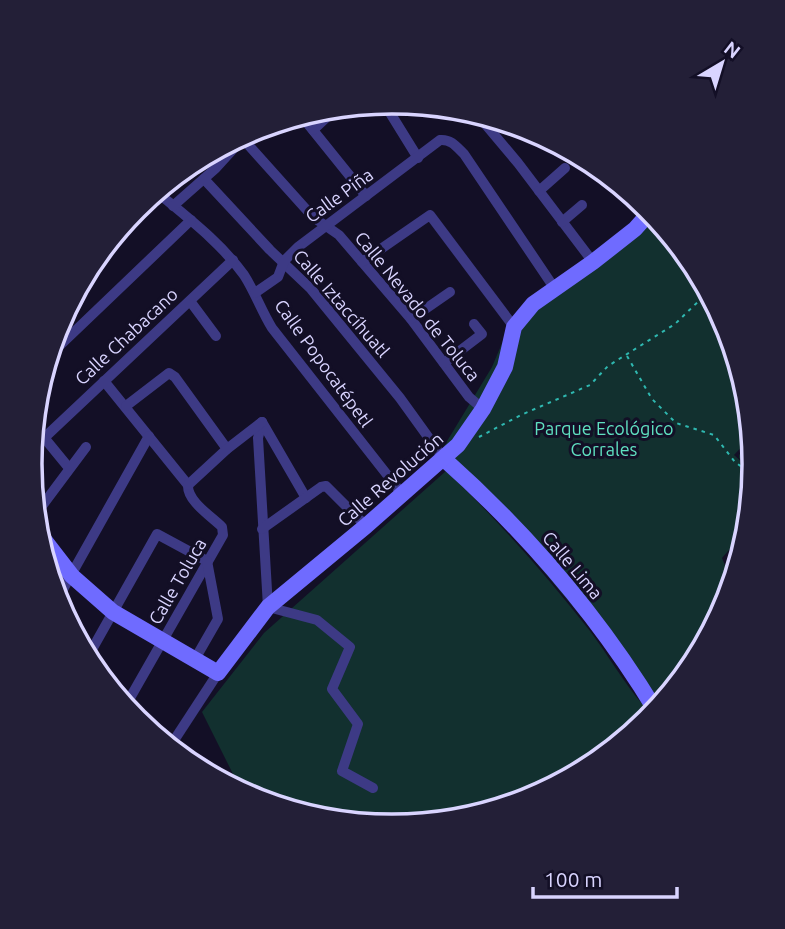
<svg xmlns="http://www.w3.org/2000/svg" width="785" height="929" font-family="Ubuntu,sans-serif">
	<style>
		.green { fill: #12302f }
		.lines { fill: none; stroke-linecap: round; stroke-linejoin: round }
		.path { stroke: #2fb8b0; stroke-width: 2; stroke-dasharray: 3.5 5; stroke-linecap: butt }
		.street { stroke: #3d3a85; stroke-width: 10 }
		.secondary { stroke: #6f6bff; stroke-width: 16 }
		.labels { text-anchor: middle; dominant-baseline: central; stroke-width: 6; stroke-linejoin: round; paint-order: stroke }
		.street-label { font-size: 18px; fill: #d9d4ff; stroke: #130f26 }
		.park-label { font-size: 18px; fill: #5fe0c0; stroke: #130f26 }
		.rim { fill: none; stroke: #d9d4ff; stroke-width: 3.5 }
	</style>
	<rect width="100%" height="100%" fill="#130f26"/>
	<g class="green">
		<path d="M649,208L728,326L750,438L734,455L754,473L741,536L722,558L730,578L733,576L727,604L649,721L531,800L392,827L253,799L242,792L202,712L264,633L446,471C499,521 545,574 590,631C608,655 624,683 643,705L618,661L486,502L438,456L492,367L510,324Z"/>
		<path d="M751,442L755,465L754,471L739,458V455Z"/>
	</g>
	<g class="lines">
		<g class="path">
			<path d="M627,356L652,399L676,423L714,435L735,462L753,475"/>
			<path d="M479,437L521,415L590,385L608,366L675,324L706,294"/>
		</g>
		<g class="street">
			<path d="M384,103L418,158"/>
			<path d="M304,119L366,196"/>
			<path d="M481,119L518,163L593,262"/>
			<path d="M313,130L330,114"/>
			<path d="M243,139L313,217L339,235L411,319L469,397L483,409"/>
			<path d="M204,179L270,250L311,289L400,398L444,459"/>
			<path d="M539,191L565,168"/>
			<path d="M158,193C188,218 221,243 244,275C255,292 261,310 272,328L403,495"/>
			<path d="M635,199L648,215"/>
			<path d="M173,206L216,168L247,134"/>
			<path d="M562,222L582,205"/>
			<path d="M362,262L430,215L514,327"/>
			<path d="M255,293L278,277L284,261L298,247L440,140C451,139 456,146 464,154L555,289"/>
			<path d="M190,301L216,336"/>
			<path d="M411,319L450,292"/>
			<path d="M52,353L191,220"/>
			<path d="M444,363L482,334L474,324"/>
			<path d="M104,381L188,485C187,501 211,516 222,527L223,535L126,705"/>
			<path d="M126,406L169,373L175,377L227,449"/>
			<path d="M262,422L258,438L268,607L317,620L350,647L332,689L358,724L342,771L373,788"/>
			<path d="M262,422L306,498"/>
			<path d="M37,429L69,468"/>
			<path d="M44,438L233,260"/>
			<path d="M188,485L227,449L262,422"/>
			<path d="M39,510L86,447"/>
			<path d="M262,529L321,487L326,486L366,526"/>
			<path d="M57,600L149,436"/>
			<path d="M90,653L157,534L207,561"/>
			<path d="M195,659L218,619L207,561"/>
			<path d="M171,745L218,673"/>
		</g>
		<g class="secondary">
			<path d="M444,459C526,532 599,617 656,711"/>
			<path d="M45,541L72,576L113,612L218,673L268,607L366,526L458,445L483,409L505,367L514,327L533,304L593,262L635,229L651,211"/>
		</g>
	</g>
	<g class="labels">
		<g class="street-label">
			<text transform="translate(339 195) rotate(-36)">Calle Piña</text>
			<text transform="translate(342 303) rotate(49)">Calle Iztaccíhuatl</text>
			<text transform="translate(418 306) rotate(51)">Calle Nevado de Toluca</text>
			<text transform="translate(126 336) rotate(-43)">Calle Chabacano</text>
			<text transform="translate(324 363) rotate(54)">Calle Popocatépetl</text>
			<text transform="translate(390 479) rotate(-41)">Calle Revolución</text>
			<text transform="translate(573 565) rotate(50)">Calle Lima</text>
			<text transform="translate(177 581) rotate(-60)">Calle Toluca</text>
		</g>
		<g class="park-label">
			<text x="604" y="428">Parque Ecológico<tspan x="604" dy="21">Corrales</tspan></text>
		</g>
	</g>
	<path d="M0 0H785V929H0ZM42 464a350 350 0 1 1 700 0a350 350 0 1 1-700 0Z" fill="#231f37" fill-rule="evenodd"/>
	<path class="rim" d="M42 464a350 350 0 1 1 700 0a350 350 0 1 1-700 0Z"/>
	<g transform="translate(722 63) rotate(38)" stroke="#130f26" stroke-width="5" paint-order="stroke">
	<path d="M0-5L12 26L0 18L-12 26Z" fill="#d9d4ff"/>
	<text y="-10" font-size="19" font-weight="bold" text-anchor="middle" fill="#d9d4ff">N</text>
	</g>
	<path d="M533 887v10h144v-10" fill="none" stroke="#d9d4ff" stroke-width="3.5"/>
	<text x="544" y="887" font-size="21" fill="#d9d4ff" stroke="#130f26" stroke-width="5" paint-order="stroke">100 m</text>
</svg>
